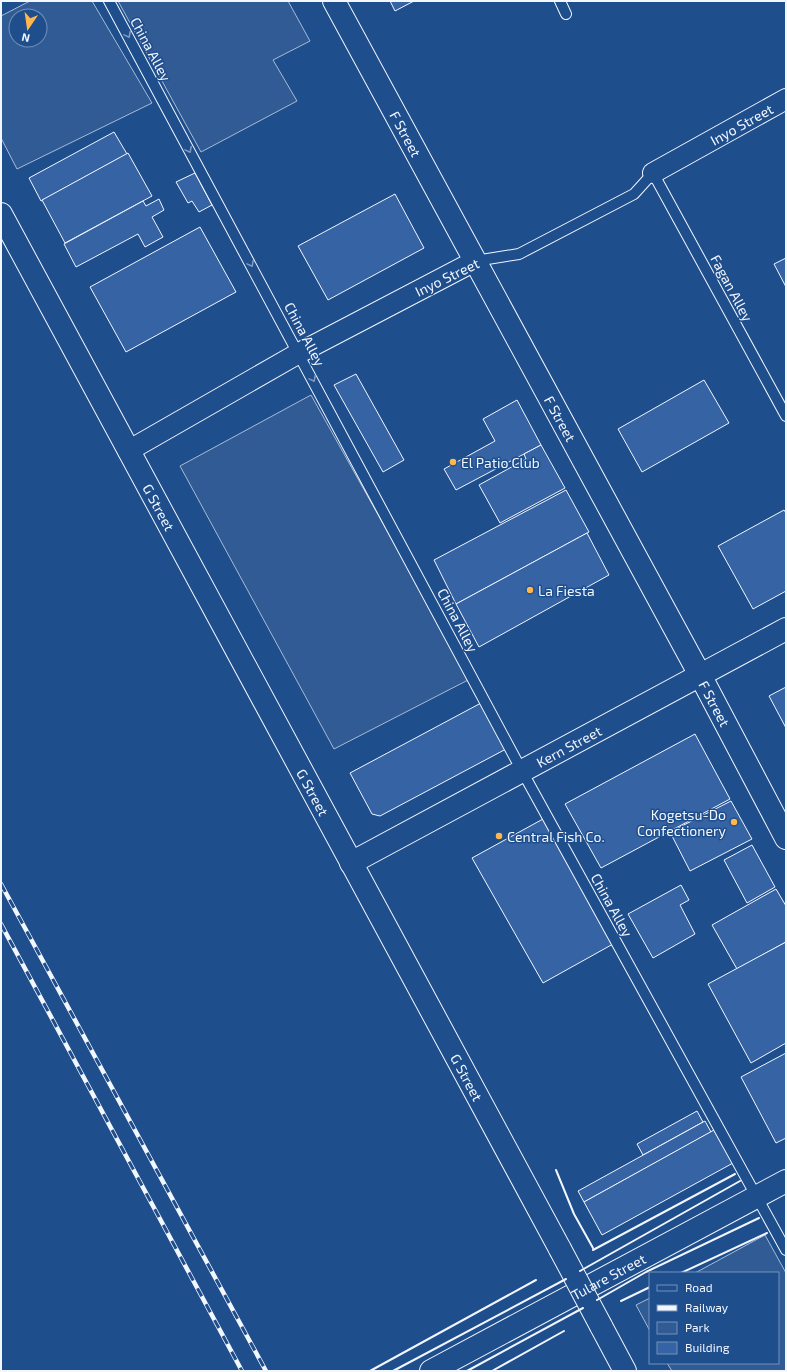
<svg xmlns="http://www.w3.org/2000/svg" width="787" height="1372" font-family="'Exo 2',sans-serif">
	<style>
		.green { fill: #305b95; stroke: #a8bbd7; fill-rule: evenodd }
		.building { fill: #3563a3; stroke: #f2f6ff }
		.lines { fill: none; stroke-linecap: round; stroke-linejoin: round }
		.service-casing { stroke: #f2f6ff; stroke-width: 12 }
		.minor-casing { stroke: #f2f6ff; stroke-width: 22 }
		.tertiary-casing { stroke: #f2f6ff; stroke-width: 24 }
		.secondary-casing { stroke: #f2f6ff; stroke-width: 24 }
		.service { stroke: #1f4e8c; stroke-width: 10 }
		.minor { stroke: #1f4e8c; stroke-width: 20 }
		.tertiary { stroke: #1f4e8c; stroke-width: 22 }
		.secondary { stroke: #1f4e8c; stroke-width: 22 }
		.rail-casing { stroke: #f2f6ff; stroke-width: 4.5 }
		.rail { stroke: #1f4e8c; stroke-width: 3; stroke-dasharray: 9; stroke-linecap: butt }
		.tertiary-bridge-casing { stroke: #f2f6ff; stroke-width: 24; stroke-linecap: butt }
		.tertiary-bridge { stroke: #1f4e8c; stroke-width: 22 }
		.wall { stroke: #f2f6ff; stroke-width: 2 }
		.oneway { stroke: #7e9ac0 }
		.poi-dot { fill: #ffb74d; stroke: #1f4e8c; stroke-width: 1.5 }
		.labels { text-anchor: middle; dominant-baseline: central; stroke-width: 3; stroke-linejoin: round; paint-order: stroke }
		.street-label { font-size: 14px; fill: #f2f6ff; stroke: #1f4e8c }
		.poi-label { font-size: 14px; fill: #f2f6ff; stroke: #1f4e8c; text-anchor: start }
	</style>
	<rect width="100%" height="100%" fill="#1f4e8c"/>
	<g class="green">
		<path d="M30,1H92L152,103L17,169L1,138V16ZM16,16H40V40H16Z"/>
		<path d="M118,1H288L310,41L273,60L297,101L201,152Z"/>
		<path d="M311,395L470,679L334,749L180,466Z"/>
		<path d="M765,1235L786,1273V1371H672L667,1363H778V1273H695Z"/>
		<path d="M650,1298V1331L636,1305Z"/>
	</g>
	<g class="building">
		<path d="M390,1H414L395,11Z"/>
		<path d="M114,132L127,154L41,201L29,178Z"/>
		<path d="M128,153L152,196L65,243L42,200Z"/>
		<path d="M195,173L212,205L199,212L192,201L188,203L176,182Z"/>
		<path d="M395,194L424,248L328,300L298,246Z"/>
		<path d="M159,199L164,210L152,217L163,237L145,247L138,234L76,267L64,244L143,201L146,206Z"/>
		<path d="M200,227L236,292L126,352L90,287Z"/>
		<path d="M786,258V287L774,264Z"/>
		<path d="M356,374L404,460L383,472L334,385Z"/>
		<path d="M704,380L729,423L642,472L618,429Z"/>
		<path d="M517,400L541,445L456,490L444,469L495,441L483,419Z"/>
		<path d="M541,445L565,488L500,523L479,485L526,459L524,454Z"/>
		<path d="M566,490L589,532L456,604L434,560Z"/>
		<path d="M784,510L786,513V591L753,609L718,546Z"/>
		<path d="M587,533L609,575L479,647L456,604Z"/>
		<path d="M786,687V728L769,696Z"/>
		<path d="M481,703L506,749L380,816L372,814L350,773Z"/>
		<path d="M695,734L730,799L601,868L565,804Z"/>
		<path d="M731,801L752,839L690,871L670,832Z"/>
		<path d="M543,819L613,944L543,983L472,858Z"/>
		<path d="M752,845L775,887L747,903L724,860Z"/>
		<path d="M681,885L689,900L680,905L695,934L653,958L628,914Z"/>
		<path d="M776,889L786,906V942L737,969L712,925Z"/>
		<path d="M786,942V1043L751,1063L708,984Z"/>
		<path d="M786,1053V1138L776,1143L741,1077Z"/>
		<path d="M697,1111L703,1122L643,1155L637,1144Z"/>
		<path d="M705,1121L711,1132L584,1202L578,1191Z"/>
		<path d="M714,1130L733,1163L602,1235L584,1202Z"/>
	</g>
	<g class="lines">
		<defs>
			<g id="service">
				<path d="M109,1L522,771L786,1250"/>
				<path d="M560,1L566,14"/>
				<path d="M475,261L519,254L634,194L653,173L786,416"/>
			</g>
			<g id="minor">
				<path id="s1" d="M653,173L786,99"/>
				<path d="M128,451L299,353L475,261"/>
			</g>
			<g id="tertiary">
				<path id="s2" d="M334,1L700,675L786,838"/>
				<path id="s3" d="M1,214L560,1249"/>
				<path id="s4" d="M351,863L786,629"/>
				<path d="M601,1326L625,1371"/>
			</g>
			<g id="secondary">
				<path id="s5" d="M431,1371L786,1181"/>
			</g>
		</defs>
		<use href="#service" class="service-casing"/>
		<use href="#minor" class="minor-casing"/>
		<use href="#tertiary" class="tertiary-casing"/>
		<use href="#secondary" class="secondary-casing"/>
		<use href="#service" class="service"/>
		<use href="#minor" class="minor"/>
		<use href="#tertiary" class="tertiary"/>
		<use href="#secondary" class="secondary"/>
		<defs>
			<g id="rail">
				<path d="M1,884L266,1371"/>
				<path d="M1,924L242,1371"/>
			</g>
		</defs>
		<use href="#rail" class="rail-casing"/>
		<use href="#rail" class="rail"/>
		<defs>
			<path id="tertiary-bridge" d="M560,1249L601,1326"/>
		</defs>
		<use href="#tertiary-bridge" class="tertiary-bridge-casing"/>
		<use href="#tertiary-bridge" class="tertiary-bridge"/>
		<g class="wall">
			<path d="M556,1170L574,1214L593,1248"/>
			<path d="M593,1250L735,1174"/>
			<path d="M580,1271L740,1181"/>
			<path d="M681,1273L767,1233"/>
			<path d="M597,1300L646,1272L759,1218"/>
			<path d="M621,1301L650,1287"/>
			<path d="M370,1371L536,1280"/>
			<path d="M393,1371L566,1279"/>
			<path d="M467,1371L583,1308"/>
			<path d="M492,1371L564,1331"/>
		</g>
	</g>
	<defs><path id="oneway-chevron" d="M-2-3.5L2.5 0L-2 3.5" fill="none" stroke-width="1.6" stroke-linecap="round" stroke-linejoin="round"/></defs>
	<g class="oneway">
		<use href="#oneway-chevron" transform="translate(128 35) rotate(62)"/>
		<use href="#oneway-chevron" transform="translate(189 150) rotate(62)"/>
		<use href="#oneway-chevron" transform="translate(251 264) rotate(62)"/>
		<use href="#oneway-chevron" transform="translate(313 379) rotate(62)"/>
	</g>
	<g class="poi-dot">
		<circle cx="453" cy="462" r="4"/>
		<circle cx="530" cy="590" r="4"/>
		<circle cx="734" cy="822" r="4"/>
		<circle cx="499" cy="836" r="4"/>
	</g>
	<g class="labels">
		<g class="street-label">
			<text transform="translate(151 49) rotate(62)">China Alley</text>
			<text stroke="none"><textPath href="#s1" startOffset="101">Inyo Street</textPath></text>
			<text stroke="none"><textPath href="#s2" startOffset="151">F Street</textPath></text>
			<text transform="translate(447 277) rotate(-26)">Inyo Street</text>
			<text transform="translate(732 288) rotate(62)">Fagan Alley</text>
			<text transform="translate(305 334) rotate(62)">China Alley</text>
			<text stroke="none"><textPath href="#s2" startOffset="475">F Street</textPath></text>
			<text stroke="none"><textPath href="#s3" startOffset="333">G Street</textPath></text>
			<text transform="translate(458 620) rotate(62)">China Alley</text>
			<text stroke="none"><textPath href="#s2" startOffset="799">F Street</textPath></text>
			<text stroke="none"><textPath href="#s4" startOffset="247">Kern Street</textPath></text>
			<text stroke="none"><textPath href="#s3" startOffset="657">G Street</textPath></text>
			<text transform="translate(612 905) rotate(61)">China Alley</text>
			<text stroke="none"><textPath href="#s3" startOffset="981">G Street</textPath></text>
			<text stroke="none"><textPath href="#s5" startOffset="201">Tulare Street</textPath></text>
		</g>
		<g class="poi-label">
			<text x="461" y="462">El Patio Club</text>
			<text x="538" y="590">La Fiesta</text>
			<text x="726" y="814" text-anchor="end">Kogetsu-Do<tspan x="726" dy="16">Confectionery</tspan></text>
			<text x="507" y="836">Central Fish Co.</text>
		</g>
	</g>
	<rect width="787" height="1372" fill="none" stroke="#f2f6ff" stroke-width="4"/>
	<rect x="649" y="1272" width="130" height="92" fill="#1f4e8c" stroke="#7391ba"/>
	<rect x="657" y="1285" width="20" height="6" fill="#1f4e8c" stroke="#7391ba"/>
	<text x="685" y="1292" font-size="12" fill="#f2f6ff">Road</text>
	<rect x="657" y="1305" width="20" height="6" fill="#f2f6ff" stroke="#7391ba"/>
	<text x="685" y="1312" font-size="12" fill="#f2f6ff">Railway</text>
	<rect x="657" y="1322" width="20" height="12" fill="#305b95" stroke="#7391ba"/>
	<text x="685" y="1332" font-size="12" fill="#f2f6ff">Park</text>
	<rect x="657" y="1342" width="20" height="12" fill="#3563a3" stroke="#7391ba"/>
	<text x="685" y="1352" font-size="12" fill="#f2f6ff">Building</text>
	<g transform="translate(28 28) rotate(193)"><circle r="19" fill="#1f4e8c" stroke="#7391ba"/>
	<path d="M0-3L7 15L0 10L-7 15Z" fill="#ffb74d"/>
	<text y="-6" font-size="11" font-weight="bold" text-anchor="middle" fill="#f2f6ff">N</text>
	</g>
</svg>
